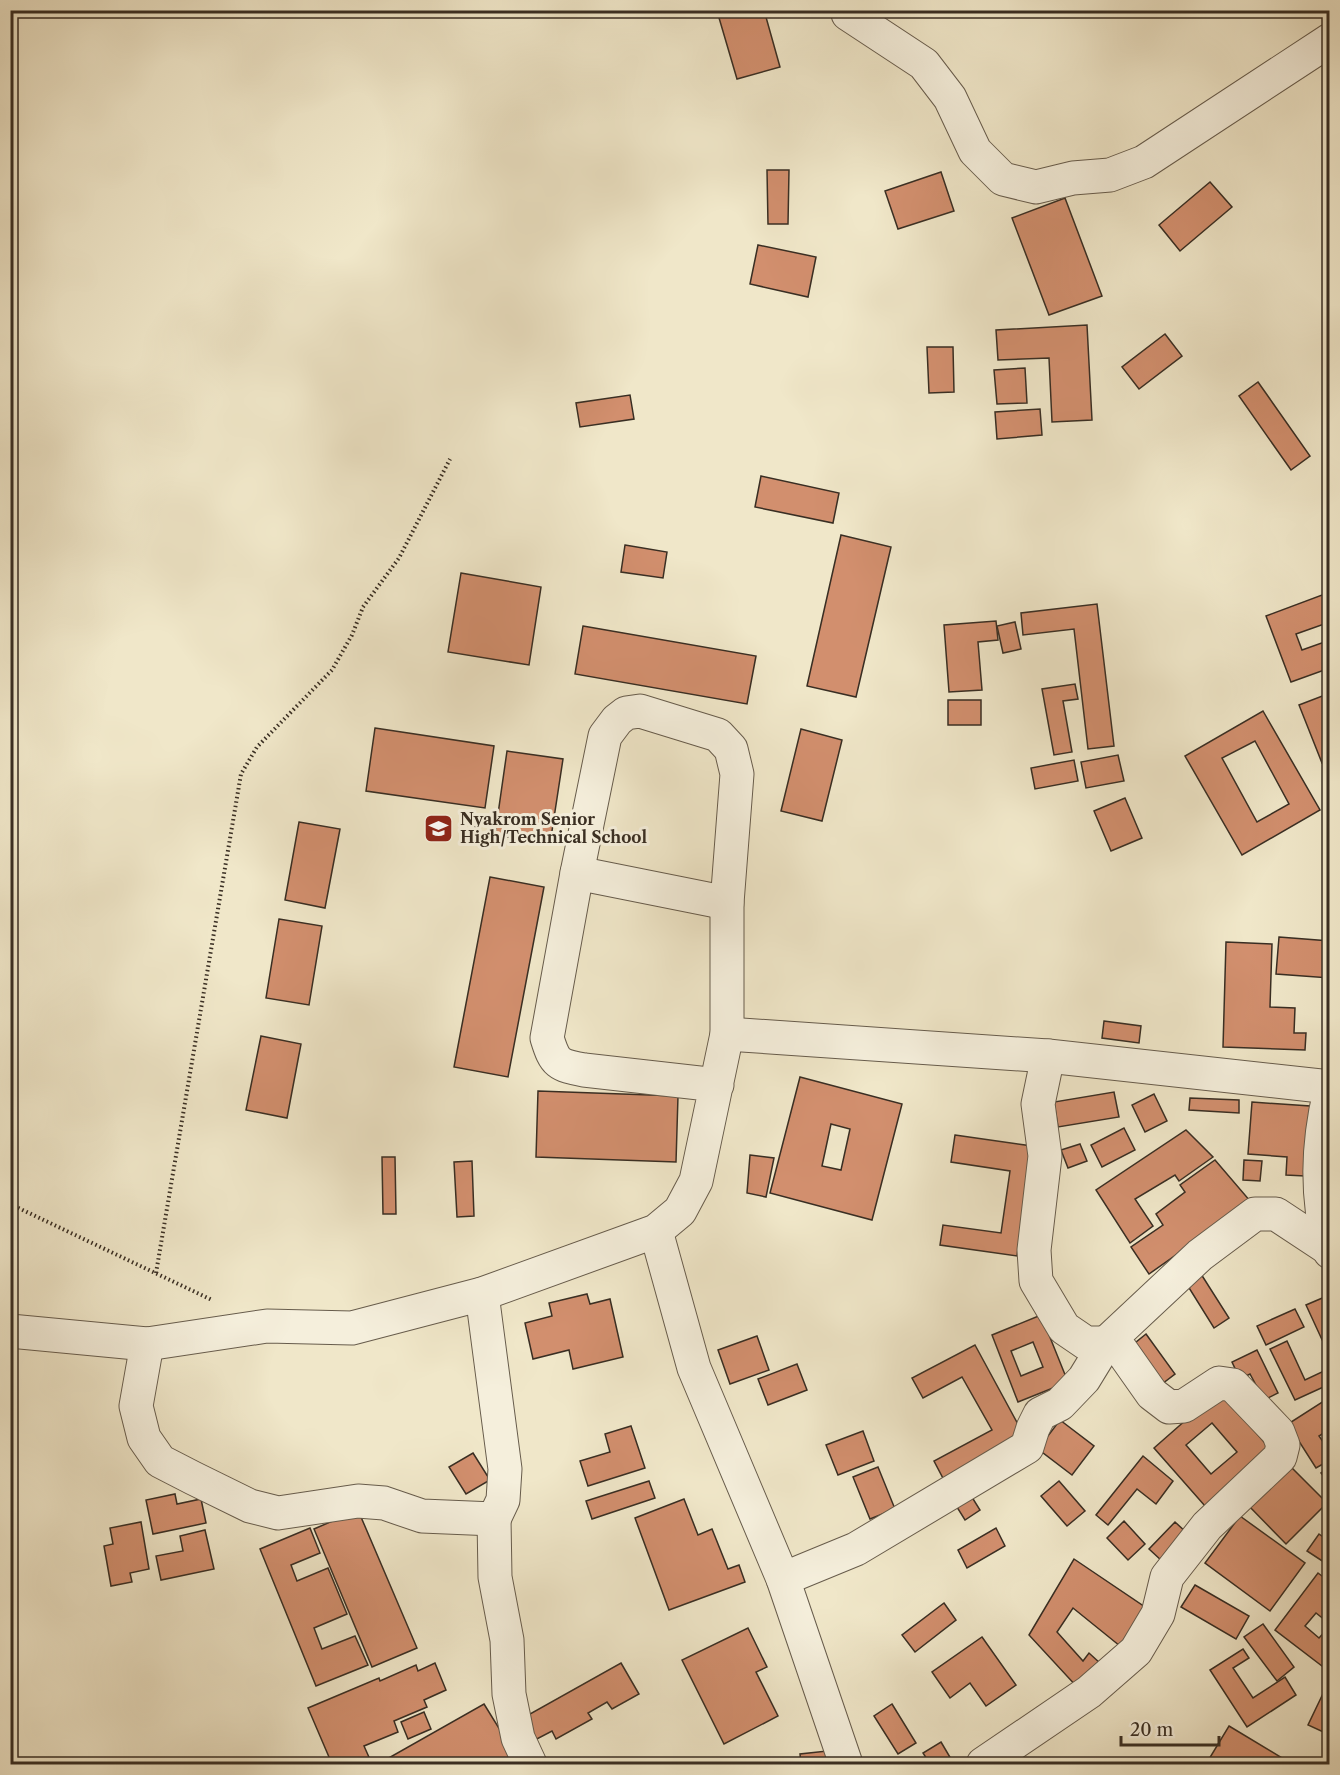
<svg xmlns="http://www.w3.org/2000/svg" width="1340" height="1775" font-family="'Libre Caslon Text',serif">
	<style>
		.building { fill: #d28f6e; stroke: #392e23; stroke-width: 1.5; fill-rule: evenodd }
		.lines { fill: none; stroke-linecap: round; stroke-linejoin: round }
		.minor-casing { stroke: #675c4c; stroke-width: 35 }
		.path { stroke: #392e23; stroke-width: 4; stroke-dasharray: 1.5 3; stroke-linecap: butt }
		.minor { stroke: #f5efdc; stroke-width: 33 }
		.labels { text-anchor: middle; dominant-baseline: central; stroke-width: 6; stroke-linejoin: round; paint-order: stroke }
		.poi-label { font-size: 16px; font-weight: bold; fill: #392e23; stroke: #f5efdc; text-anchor: start }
	</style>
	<rect width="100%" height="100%" fill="#f0e7c9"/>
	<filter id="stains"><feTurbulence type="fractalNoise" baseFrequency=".00333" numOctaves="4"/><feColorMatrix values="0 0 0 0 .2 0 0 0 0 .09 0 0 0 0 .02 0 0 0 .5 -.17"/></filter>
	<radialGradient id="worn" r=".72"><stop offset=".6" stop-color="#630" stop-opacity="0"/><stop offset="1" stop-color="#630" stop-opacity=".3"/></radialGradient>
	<g class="building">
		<path d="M764,10L780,67L737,79L717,11Z"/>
		<path d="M767,170H789L788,224H768Z"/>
		<path d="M941,172L954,211L898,229L885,191Z"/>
		<path d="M1210,182L1232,207L1180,251L1159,225Z"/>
		<path d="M1065,198L1102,296L1049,315L1012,218Z"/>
		<path d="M758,245L816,257L808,297L750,284Z"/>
		<path d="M1087,325L1092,420L1052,422L1049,358L998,360L996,330Z"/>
		<path d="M1165,334L1182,356L1139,389L1122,367Z"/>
		<path d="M927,347H953L954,392L929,393Z"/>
		<path d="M1025,368L1027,403L997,404L994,370Z"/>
		<path d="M1258,382L1310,456L1291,470L1239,396Z"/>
		<path d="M630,395L634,419L580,427L576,403Z"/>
		<path d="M1040,409L1042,435L997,439L995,412Z"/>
		<path d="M761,476L839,493L833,523L755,507Z"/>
		<path d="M841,535L891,547L856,697L807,686Z"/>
		<path d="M625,545L667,552L663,578L621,572Z"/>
		<path d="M461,573L541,587L529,665L448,652Z"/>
		<path d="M1330,592V622L1296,634L1302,650L1330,640V668L1291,682L1266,616Z"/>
		<path d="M1097,604L1114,746L1088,749L1074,629L1023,635L1021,613Z"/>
		<path d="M996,621L998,640L978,642L982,690L949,692L944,625Z"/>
		<path d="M1015,622L1021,649L1003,653L997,626Z"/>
		<path d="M583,626L756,656L747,704L575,674Z"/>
		<path d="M1075,684L1078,699L1063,701L1072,752L1054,755L1042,689Z"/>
		<path d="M1330,693V760L1322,763L1299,705Z"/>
		<rect x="948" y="700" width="33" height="25"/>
		<path d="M1263,711L1320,810L1242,855L1185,756ZM1255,741L1289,804L1257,822L1222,758Z"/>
		<path d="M375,728L494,746L485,808L366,791Z"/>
		<path d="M801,729L842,740L822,821L781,811Z"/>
		<path d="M507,751L563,759L550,844L495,835Z"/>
		<path d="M1118,755L1124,781L1086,788L1081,762Z"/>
		<path d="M1074,760L1078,781L1035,789L1031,768Z"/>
		<path d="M1125,798L1142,838L1111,851L1094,811Z"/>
		<path d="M299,822L340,829L325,908L285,900Z"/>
		<path d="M490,877L544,887L508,1077L454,1067Z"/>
		<path d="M279,919L322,926L309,1005L266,998Z"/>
		<path d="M1279,937L1330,941V978L1276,974Z"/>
		<path d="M1226,942L1272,944L1270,1007L1295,1008L1294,1033H1306L1305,1050L1223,1047Z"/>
		<path d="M1104,1021L1141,1026L1139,1043L1102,1038Z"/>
		<path d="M261,1036L301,1044L287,1118L246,1110Z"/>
		<path d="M800,1077L902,1104L872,1220L770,1193ZM831,1124L850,1129L841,1170L822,1166Z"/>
		<path d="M538,1091L678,1096L676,1162L536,1157Z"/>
		<path d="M1114,1092L1119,1117L1058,1127L1054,1102Z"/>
		<path d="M1154,1094L1167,1121L1145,1132L1132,1105Z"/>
		<path d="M1190,1098L1239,1100V1113L1189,1110Z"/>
		<path d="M1252,1102L1310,1106L1305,1176L1286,1175L1287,1157L1248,1154Z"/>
		<path d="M1124,1128L1135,1150L1102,1167L1091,1145Z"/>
		<path d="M1186,1130L1213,1157L1179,1181L1175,1175L1135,1199L1153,1226L1130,1243L1096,1190Z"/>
		<path d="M955,1135L1032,1146L1017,1256L940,1245L943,1225L1001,1233L1010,1171L951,1162Z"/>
		<path d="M1080,1144L1087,1161L1068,1168L1061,1150Z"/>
		<path d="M750,1155L774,1158L766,1197L747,1193Z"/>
		<path d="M382,1157H395L396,1214H383Z"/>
		<path d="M1215,1160L1251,1202L1149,1274L1131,1247L1163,1225L1156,1214L1185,1192L1180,1185Z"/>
		<path d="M1244,1160L1262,1161L1260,1181L1243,1180Z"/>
		<path d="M472,1161L474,1216L457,1217L454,1162Z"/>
		<path d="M1201,1274L1229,1318L1214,1328L1186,1283Z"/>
		<path d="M587,1294L590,1304L610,1299L623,1357L573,1369L569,1350L533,1359L525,1323L552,1316L549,1303Z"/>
		<path d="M1327,1296L1330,1301V1357L1306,1305Z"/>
		<path d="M1295,1309L1304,1327L1266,1345L1257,1326Z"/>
		<path d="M1041,1315L1068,1382L1018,1402L992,1335ZM1033,1342L1043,1367L1021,1376L1011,1351Z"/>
		<path d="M1146,1334L1175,1374L1158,1387L1130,1347Z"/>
		<path d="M757,1336L769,1370L730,1384L718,1350Z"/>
		<path d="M1287,1341L1305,1380L1328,1369L1330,1384L1295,1400L1270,1349Z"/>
		<path d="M975,1345L1026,1439L945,1482L934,1461L992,1430L962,1377L923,1398L912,1378Z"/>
		<path d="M1257,1350L1278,1393L1264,1400L1250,1374L1240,1379L1232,1362Z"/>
		<path d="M797,1364L807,1390L768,1405L758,1379Z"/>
		<path d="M1220,1390L1270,1449L1205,1506L1154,1448ZM1212,1423L1237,1452L1211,1474L1186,1445Z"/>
		<path d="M1330,1397V1429L1319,1436L1330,1452V1460L1316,1468L1288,1424Z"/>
		<path d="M1060,1420L1094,1446L1072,1475L1038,1449Z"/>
		<path d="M631,1426L645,1468L588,1486L580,1461L610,1452L605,1434Z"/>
		<path d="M863,1431L874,1461L838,1475L826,1445Z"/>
		<path d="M473,1453L490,1480L466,1494L449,1467Z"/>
		<path d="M1143,1456L1173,1481L1156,1504L1137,1489L1108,1525L1096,1515Z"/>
		<path d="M1287,1463L1327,1503L1286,1544L1247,1504Z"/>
		<path d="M878,1467L895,1509L870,1519L853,1477Z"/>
		<path d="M1330,1467V1485L1321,1473Z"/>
		<path d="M649,1481L655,1498L592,1519L586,1501Z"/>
		<path d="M1059,1481L1085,1511L1067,1526L1041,1496Z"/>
		<path d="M175,1494L177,1504L201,1499L206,1523L153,1534L146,1500Z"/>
		<path d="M970,1494L980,1510L965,1520L955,1504Z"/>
		<path d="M684,1499L698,1535L712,1529L728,1569L739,1565L745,1582L669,1610L635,1518Z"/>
		<path d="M358,1510L417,1648L372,1667L314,1529Z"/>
		<path d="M1240,1516L1305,1563L1270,1611L1205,1563Z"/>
		<path d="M1124,1521L1145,1544L1128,1560L1107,1538Z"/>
		<path d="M141,1522L149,1569L130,1573L132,1582L111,1586L104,1546L113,1544L110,1528Z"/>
		<path d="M1175,1522L1187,1533L1162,1561L1149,1549Z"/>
		<path d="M310,1528L320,1553L291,1565L297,1581L328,1568L347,1614L314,1628L322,1649L355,1636L368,1665L316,1686L260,1549Z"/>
		<path d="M996,1528L1005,1546L967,1568L958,1550Z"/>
		<path d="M205,1530L214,1569L161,1580L156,1556L183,1551L180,1536Z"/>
		<path d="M1319,1534L1330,1542V1566L1307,1551Z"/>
		<path d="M1074,1559L1145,1607L1120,1646L1073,1608L1057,1632L1083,1661L1089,1653L1101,1664L1078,1688L1029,1635Z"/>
		<path d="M1318,1573L1330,1582V1624L1316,1613L1305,1626L1319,1638L1330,1626V1657L1322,1666L1275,1630Z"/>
		<path d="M1195,1585L1249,1616L1236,1639L1181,1607Z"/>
		<path d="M944,1603L956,1620L915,1652L902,1635Z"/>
		<path d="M1263,1624L1294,1667L1277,1681L1244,1637Z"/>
		<path d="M748,1628L767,1667L756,1672L778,1716L724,1744L682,1660Z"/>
		<path d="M982,1637L1016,1685L986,1706L970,1683L950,1698L932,1672Z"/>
		<path d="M1243,1649L1249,1658L1233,1668L1253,1698L1285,1677L1296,1695L1247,1727L1210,1670Z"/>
		<path d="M435,1663L446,1690L424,1700L427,1707L394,1721L398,1732L364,1746L372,1764H332L308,1708L379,1678L380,1681L416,1665L418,1671Z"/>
		<path d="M621,1663L639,1694L612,1709L607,1702L588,1713L592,1719L556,1739L552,1731L533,1741L521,1719Z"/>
		<path d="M1330,1679V1735L1308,1725Z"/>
		<path d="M484,1704L521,1764H378Z"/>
		<path d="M892,1704L916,1743L898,1754L874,1716Z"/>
		<path d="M424,1712L431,1729L408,1739L401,1722Z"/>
		<path d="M1229,1726L1292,1764H1239L1233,1761L1230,1764H1206Z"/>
		<path d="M941,1742L954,1764H930L923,1753Z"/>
		<path d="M827,1751L828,1764H801L800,1754Z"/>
	</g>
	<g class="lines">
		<defs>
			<g id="minor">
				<path d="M848,14L924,64L950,98L975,151L1003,179L1036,187L1073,178L1110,175L1144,162L1330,40"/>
				<path d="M577,873L727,903"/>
				<path d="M727,1034L1048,1056L1330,1087"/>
				<path d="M1330,1091C1317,1146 1316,1196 1330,1252"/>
				<path d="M656,1231L694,1368L783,1579L846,1764"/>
				<path d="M10,1331L147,1344L267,1326L352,1328L482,1294L656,1231L680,1211L696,1181L727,1034V903L737,774L731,749L718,735L640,711L626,713L617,720L605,736L577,873L547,1038C555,1064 558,1065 584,1070L717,1085"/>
				<path d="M147,1344L136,1406L144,1438L160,1461L193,1478L250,1506L278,1513L358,1501L384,1503L422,1516L494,1519L503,1500L505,1469L482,1294"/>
				<path d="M494,1519L495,1577L507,1640L509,1694L518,1738L530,1764"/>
				<path d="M783,1579L856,1549L1027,1447L1033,1428L1040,1414L1060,1404L1084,1379L1106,1343L1200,1255L1255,1214H1276L1329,1249"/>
				<path d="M983,1764L1089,1692L1136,1651L1158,1614L1167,1577L1207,1526L1280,1457L1283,1445L1278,1432L1233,1385L1219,1383L1184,1406L1169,1407L1152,1394L1121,1350L1106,1343H1086L1064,1328L1036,1281L1034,1250L1045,1156L1038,1104L1048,1056"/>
			</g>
		</defs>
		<use href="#minor" class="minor-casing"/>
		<g class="path">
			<path d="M10,1204L212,1300"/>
			<path d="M156,1273L241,774L257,747L332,670L352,635L363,607L399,558L450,459"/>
		</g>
		<use href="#minor" class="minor"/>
	</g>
	<defs>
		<symbol id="school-square" viewBox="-11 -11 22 22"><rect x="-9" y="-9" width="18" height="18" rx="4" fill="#8f2418" stroke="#f5efdc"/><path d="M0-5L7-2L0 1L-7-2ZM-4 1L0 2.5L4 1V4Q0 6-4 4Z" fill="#fff"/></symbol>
	</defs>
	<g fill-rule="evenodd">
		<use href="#school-square" x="422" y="812" width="33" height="33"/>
	</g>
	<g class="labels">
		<g class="poi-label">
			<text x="460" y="819">Nyakrom Senior<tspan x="460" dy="18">High/Technical School</tspan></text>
		</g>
	</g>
	<rect width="1340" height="1775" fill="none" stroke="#f0e7c9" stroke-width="36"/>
	<rect x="12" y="12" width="1316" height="1751" fill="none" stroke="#392e23" stroke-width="3"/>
	<rect x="18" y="18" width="1304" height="1739" fill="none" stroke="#392e23" stroke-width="1.5"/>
	<path d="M1121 1736v9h98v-9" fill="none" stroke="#392e23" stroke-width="3"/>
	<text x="1130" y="1736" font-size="18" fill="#392e23" stroke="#f5efdc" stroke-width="4.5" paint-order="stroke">20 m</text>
	<rect width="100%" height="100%" filter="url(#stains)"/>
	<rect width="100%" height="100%" fill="url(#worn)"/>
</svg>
